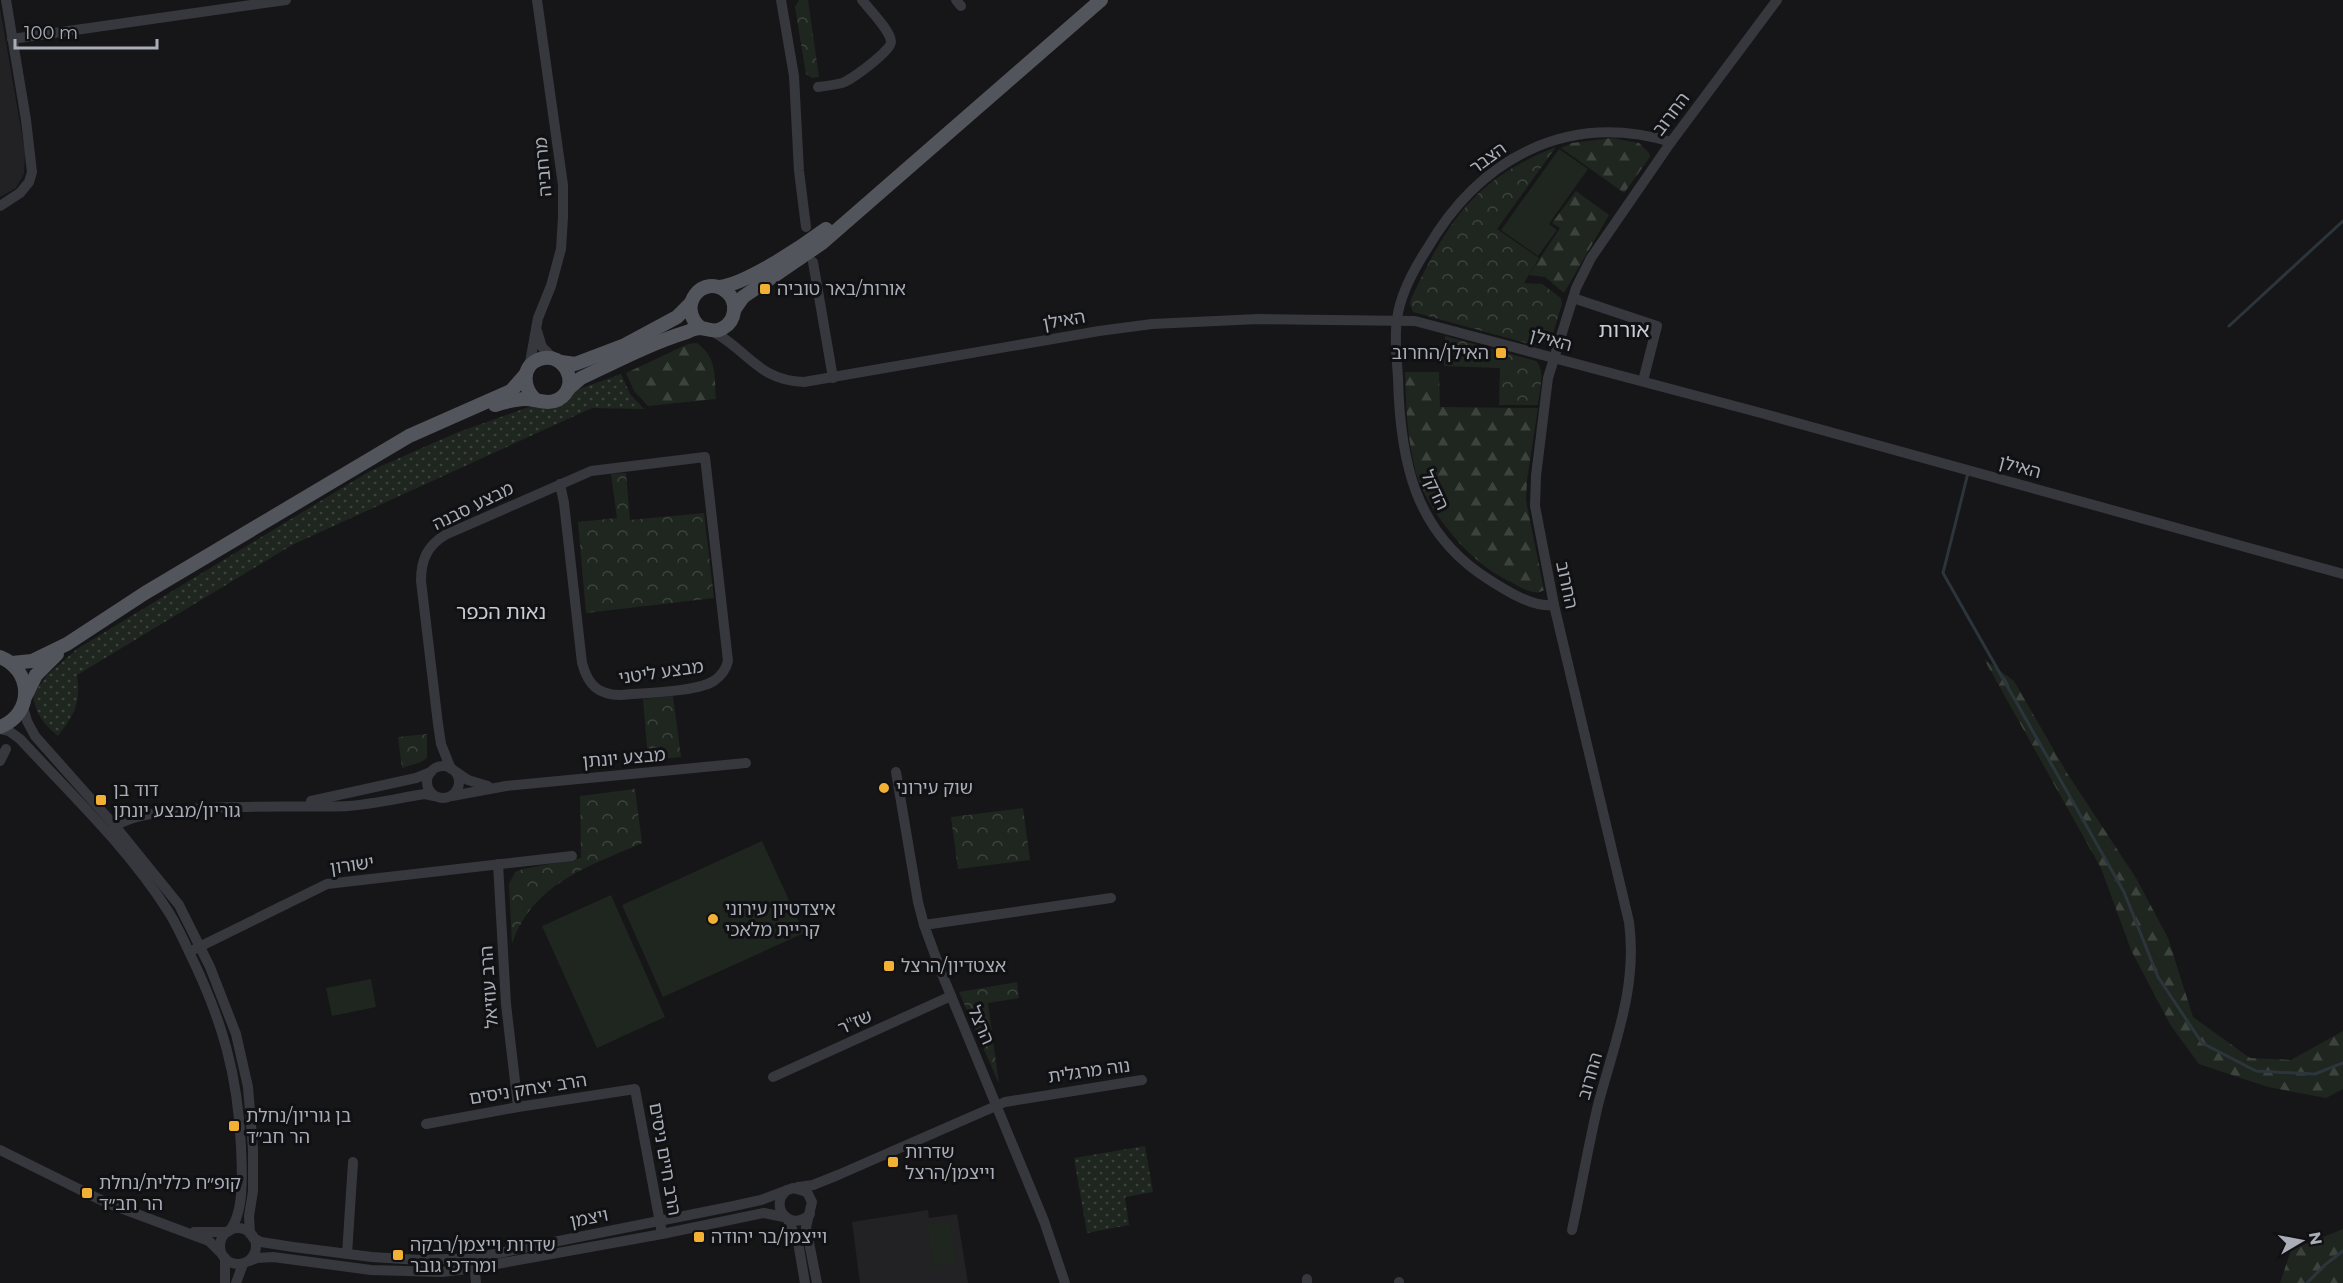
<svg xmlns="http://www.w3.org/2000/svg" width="2343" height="1283" font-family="Montserrat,'Noto Sans Hebrew',sans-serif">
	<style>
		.built { fill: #222225 }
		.grass { fill: url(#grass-dots) }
		.forest { fill: url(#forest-firs) }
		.park { fill: url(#park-crowns) }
		.pitch { fill: #1e261f }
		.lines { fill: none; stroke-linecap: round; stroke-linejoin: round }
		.stream { stroke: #2c353c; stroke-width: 3 }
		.minor { stroke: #37383d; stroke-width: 10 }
		.major { stroke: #53555c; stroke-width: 14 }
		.poi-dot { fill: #f2b134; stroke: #111113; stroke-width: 2 }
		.labels { text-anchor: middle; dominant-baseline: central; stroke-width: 6; stroke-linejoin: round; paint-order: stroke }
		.street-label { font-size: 18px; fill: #a8adb8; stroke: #111113 }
		.poi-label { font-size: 18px; fill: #a8adb8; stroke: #111113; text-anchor: start }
		.neighbourhood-label { font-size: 20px; fill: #c9ccd4; stroke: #111113 }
		.quarter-label { font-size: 21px; fill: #c9ccd4; stroke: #111113 }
	</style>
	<defs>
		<pattern id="grass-dots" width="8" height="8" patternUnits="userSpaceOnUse" patternTransform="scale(1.5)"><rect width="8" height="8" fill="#1e261f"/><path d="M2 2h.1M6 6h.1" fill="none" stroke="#3c433d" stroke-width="1.8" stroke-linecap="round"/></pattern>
		<pattern id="forest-firs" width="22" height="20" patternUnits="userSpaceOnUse" patternTransform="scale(1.5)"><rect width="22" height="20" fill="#1e261f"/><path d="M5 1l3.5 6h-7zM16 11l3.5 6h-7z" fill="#3c433d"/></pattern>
		<pattern id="park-crowns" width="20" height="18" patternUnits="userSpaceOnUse" patternTransform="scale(1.5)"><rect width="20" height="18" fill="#1e261f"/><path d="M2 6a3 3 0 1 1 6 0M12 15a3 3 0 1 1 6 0" fill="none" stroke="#3c433d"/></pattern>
	</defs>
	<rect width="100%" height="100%" fill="#161618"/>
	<g class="built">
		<path d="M0,8L25,152L24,174L16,188L0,197Z"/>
		<path d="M928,1210L929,1218L957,1214L968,1283H860L852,1222Z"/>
	</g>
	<g class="grass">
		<path d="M621,374L630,394L644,409L592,408L292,545L77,675C81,703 75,714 58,736C44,725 35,713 33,695L47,675L77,649L370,471L456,433Z"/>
		<path d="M1145,1146L1153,1192L1125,1197L1129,1225L1087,1233L1074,1158Z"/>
	</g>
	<g class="forest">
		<path d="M1612,138L1639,143L1649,153L1650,157L1624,193L1561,148L1572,143Z"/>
		<path d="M1576,191L1609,215L1564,293L1545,277L1529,275L1560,228L1552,223Z"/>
		<path d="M697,343C718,359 714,375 716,399L648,406L634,391L626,373L688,344Z"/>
		<path d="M1405,372H1439L1440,407L1538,408L1527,480L1526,500L1544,590C1535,597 1520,587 1511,582C1472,565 1429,514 1416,473C1407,440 1406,406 1405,372Z"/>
		<path d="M1984,659L2014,681L2067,773L2136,878L2168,938L2193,1017L2250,1058L2291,1060L2343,1031V1089L2326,1098L2268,1087L2199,1064L2171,1026L2131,950L2101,868Z"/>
		<path d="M2343,1229V1283H2280L2291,1250Z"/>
	</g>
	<g class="park">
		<path d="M799,0H808L819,77L812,78L806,74L795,7Z"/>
		<path d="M1556,147L1497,229L1539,258L1524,283L1542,284L1561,298L1562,304L1551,340L1537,346L1413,312L1410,304L1411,299C1447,222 1474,179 1556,147Z"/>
		<path d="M1445,336L1536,361C1546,371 1539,393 1538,405H1499L1500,368L1444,366Z"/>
		<path d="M626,473L630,520L704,513L714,598L586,613L578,522L617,518L611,474Z"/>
		<path d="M673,696L681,757L648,760L643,699Z"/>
		<path d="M427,734V758L421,762L402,768L398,737Z"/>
		<path d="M635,789L642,843C588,867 533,883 512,944L509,884L515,872L523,869L581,858L580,796Z"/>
		<path d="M1023,808L1030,860L958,869L951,817Z"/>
		<path d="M1017,982L1019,998L988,1003L999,1084L959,992Z"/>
	</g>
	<g class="pitch">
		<path d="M1559,149L1588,169L1549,224L1557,230L1538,256L1501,230Z"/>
		<path d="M762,841L804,933L663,997L622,905Z"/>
		<path d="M611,895L665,1017L597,1048L542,926Z"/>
		<path d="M371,979L376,1007L332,1016L326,988Z"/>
		<path d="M949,1221L956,1264L934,1267L927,1225Z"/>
	</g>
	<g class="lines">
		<g class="stream">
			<path d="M2229,326L2343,221"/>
			<path d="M1968,473L1943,573L2124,892L2158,977L2202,1043L2256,1071L2315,1074L2343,1063"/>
			<path d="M2307,1283L2326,1264L2343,1251"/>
		</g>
		<g class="minor">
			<path d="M781,0L794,76L799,171L806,227"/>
			<path d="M956,0L961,6"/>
			<path d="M12,39L286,0"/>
			<path d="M818,87C826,86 834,85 842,83C851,80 891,51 891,42C891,31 869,9 862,0"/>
			<path d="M0,206L20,193L29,182L32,172L26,120L6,0"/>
			<path d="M813,262L833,378"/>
			<path d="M1573,298L1657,326L1643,381"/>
			<path d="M537,331L542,347L554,359"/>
			<path d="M712,331C748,350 757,380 804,382L1099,331L1152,324L1258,319L1415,321L1761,413L2343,574"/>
			<path d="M529,368L538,318L551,286L561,249L563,217V185L537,0"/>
			<path d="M1554,605C1533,608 1505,590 1488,579C1414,532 1400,460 1398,378C1397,359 1394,338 1397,319C1400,295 1414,269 1427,249C1480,158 1567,111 1671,142"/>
			<path d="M23,707L27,721L35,736L115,826L179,905L210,967L236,1034L248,1087L253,1149V1191L249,1216L250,1234"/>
			<path d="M0,729L9,731L20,739C71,794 128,848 168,911C177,925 184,941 191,956C222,1020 238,1075 241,1147C242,1170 245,1213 229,1231"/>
			<path d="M0,761L6,749"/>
			<circle cx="443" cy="782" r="16"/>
			<path d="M451,769L441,744L438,724L421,581C421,560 427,546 445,535L591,471L705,457L728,661C726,669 722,675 715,680C700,692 642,693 621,695C598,695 588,685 582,663L564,503L560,484"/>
			<path d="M456,772L468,780L488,786"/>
			<path d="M896,772L918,902L924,925L942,974L1044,1221L1065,1283"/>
			<path d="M452,796L506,786L746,763"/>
			<path d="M311,801L416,778L431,772"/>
			<path d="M110,831C137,798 302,809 348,806C374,804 399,798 425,794L434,796"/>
			<path d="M498,864L506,1004L518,1107"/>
			<path d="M924,925L1111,898"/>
			<path d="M195,949L327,884L572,856"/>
			<path d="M773,1077L951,996"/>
			<path d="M426,1124L518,1107L635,1089L661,1228"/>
			<path d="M0,1150L107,1203L209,1241L221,1253"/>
			<path d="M798,1187L813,1185L838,1175L1005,1102L1142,1080"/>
			<path d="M787,1190C767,1207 792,1233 810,1214"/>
			<path d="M788,1220L798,1242L805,1283"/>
			<circle cx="238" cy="1246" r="18"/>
			<path d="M1572,1230C1581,1189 1588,1147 1598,1105C1614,1044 1638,987 1629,922L1554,605L1535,506L1536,476L1548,378L1576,288L1591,258L1671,142L1777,0"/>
			<path d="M194,1232H227"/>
			<path d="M253,1238L261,1242L293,1247L372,1257L420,1260L474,1258L729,1207L761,1200L793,1188L807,1192L812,1202L806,1227L817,1283"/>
			<path d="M347,1254L353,1162"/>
			<path d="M249,1261L257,1258L273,1257L371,1270L442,1272L475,1268L662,1234L764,1213L784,1217"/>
			<path d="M474,1262L476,1283"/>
			<path d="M225,1283V1258"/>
			<path d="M236,1283L243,1264"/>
			<path d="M1307,1283V1279"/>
			<path d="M1399,1283V1282"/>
		</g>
		<g class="major">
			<path d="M719,287C745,285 803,246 826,229"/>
			<path d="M734,310L743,297L822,243L1101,0"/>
			<path d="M561,362L575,364L625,345L677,317L691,303"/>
			<path d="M568,389L581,378C615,362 651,343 687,332C691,330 697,328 701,328C709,329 715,333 723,328C736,321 738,302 727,292C703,272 675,307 701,328"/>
			<path d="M495,405C504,402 513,400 523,399C535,398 547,406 559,399C581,386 565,351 540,359C520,366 523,389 536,400"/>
			<path d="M0,657C33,670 34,714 0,727"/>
			<path d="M12,663L32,661L67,644L145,593L409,436L511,391L526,374"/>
			<path d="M26,695L36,675L57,654"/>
		</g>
	</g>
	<g class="poi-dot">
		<rect x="759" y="283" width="12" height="12" rx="3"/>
		<rect x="1495" y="347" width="12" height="12" rx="3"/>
		<circle cx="884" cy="788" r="6"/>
		<rect x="95" y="794" width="12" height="12" rx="3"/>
		<circle cx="713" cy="919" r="6"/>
		<rect x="883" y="960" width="12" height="12" rx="3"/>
		<rect x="228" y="1120" width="12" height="12" rx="3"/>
		<rect x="887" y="1156" width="12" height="12" rx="3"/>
		<rect x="81" y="1187" width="12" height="12" rx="3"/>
		<rect x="693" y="1231" width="12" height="12" rx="3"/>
		<rect x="392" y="1249" width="12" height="12" rx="3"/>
	</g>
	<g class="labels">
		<g class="street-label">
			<text transform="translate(1671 114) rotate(-53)">החרוב</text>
			<text transform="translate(1488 158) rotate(-36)">הצבר</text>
			<text transform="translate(543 167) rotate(-95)">מרחביה</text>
			<text transform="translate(1064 320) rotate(-10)">האילן</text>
			<text transform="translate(1551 340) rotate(15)">האילן</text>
			<text transform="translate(2020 467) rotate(15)">האילן</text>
			<text transform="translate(1435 490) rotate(65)">הדקל</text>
			<text transform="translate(473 506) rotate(-26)">מבצע סבנה</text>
			<text transform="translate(1567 585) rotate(78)">החרוב</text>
			<text transform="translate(661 672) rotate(-8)">מבצע ליטני</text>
			<text transform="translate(624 758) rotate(-5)">מבצע יונתן</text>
			<text transform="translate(352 865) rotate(-8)">ישורון</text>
			<text transform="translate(489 987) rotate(-94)">הרב עוזיאל</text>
			<text transform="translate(855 1022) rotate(-24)">שז"ר</text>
			<text transform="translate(981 1025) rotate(67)">הרצל</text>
			<text transform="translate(1089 1071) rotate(-8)">נוה מרגלית</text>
			<text transform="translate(1590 1076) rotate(-74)">החרוב</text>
			<text transform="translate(528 1089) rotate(-9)">הרב יצחק ניסים</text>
			<text transform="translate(665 1159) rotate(80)">הרב חיים ניסים</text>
			<text transform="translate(589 1218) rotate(-11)">ויצמן</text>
		</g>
		<g class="poi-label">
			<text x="777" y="289">אורות/באר טוביה</text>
			<text x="1489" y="353" text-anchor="end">האילן/החרוב</text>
			<text x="896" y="788">שוק עירוני</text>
			<text x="113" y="790">דוד בן<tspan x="113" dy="21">גוריון/מבצע יונתן</tspan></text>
			<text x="725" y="909">איצדטיון עירוני<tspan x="725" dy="21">קריית מלאכי</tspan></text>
			<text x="901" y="966">אצטדיון/הרצל</text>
			<text x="246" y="1116">בן גוריון/נחלת<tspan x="246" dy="21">הר חב״ד</tspan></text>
			<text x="905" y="1152">שדרות<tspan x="905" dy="21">וייצמן/הרצל</tspan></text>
			<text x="99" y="1183">קופ״ח כללית/נחלת<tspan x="99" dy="21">הר חב״ד</tspan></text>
			<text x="711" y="1237">וייצמן/בר יהודה</text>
			<text x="410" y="1245">שדרות וייצמן/רבקה<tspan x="410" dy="21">ומרדכי גובר</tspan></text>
		</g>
		<g class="neighbourhood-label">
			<text x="501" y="612">נאות הכפר</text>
		</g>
		<g class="quarter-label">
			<text x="1624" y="329">אורות</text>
		</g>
	</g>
	<g transform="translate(2301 1241) rotate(80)" stroke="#111113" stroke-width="4.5" paint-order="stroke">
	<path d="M0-4.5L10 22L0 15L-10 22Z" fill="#a8adb8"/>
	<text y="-9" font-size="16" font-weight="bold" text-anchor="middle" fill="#a8adb8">N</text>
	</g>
	<path d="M15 39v9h142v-9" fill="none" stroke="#a8adb8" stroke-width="3"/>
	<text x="24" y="39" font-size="18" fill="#a8adb8" stroke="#111113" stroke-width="4.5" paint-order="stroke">100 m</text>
</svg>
